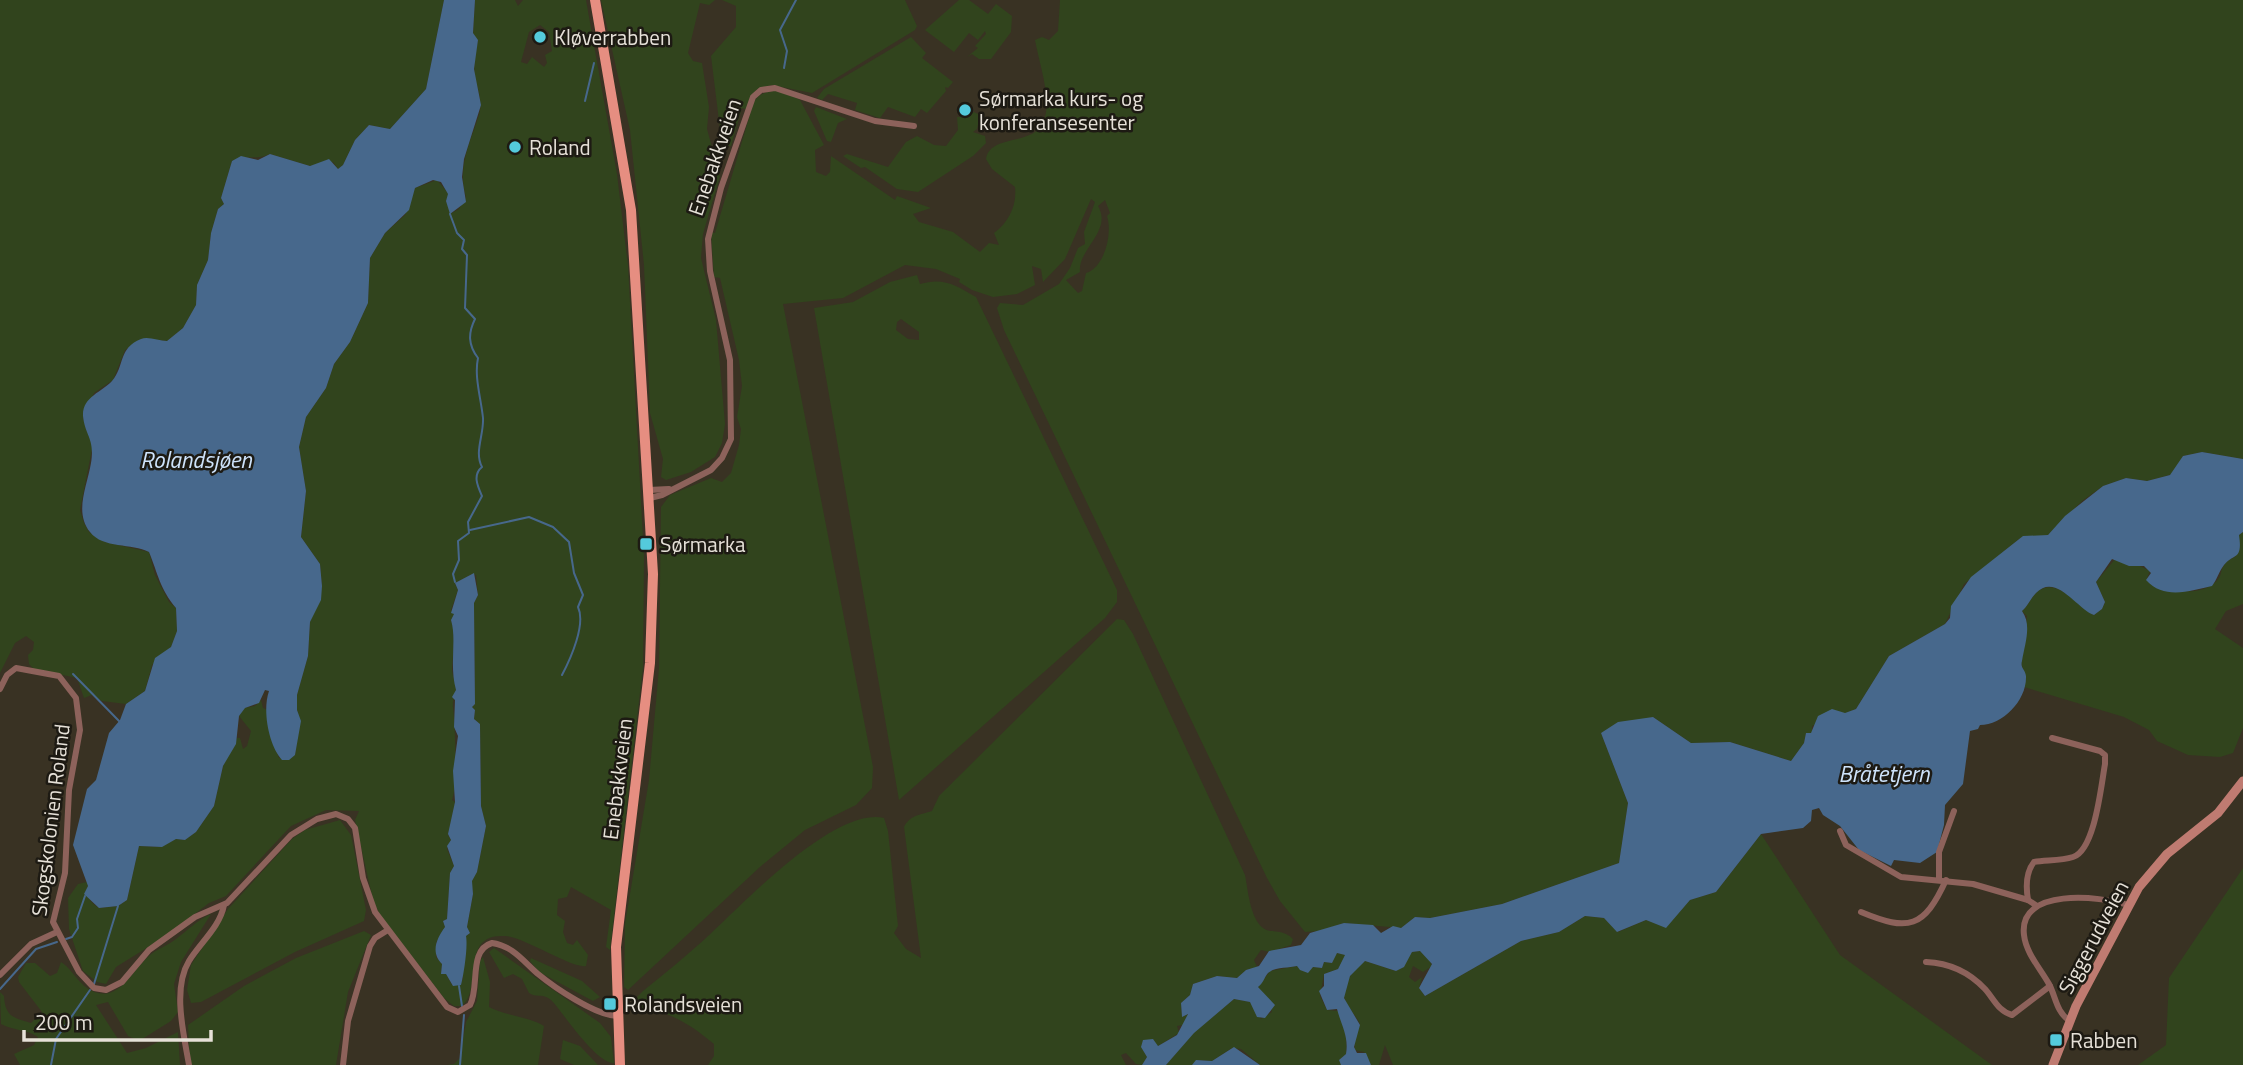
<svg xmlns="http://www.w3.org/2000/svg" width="2243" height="1065" font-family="'Titillium Web',sans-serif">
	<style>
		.green { fill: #31441d; fill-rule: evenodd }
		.water { fill: #47688c }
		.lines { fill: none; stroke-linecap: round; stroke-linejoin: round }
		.stream { stroke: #47688c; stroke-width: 2 }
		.street { stroke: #8d625b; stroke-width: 6 }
		.secondary { stroke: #bf7b71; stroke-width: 9 }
		.primary { stroke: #e68e81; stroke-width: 10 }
		.poi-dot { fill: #54cadc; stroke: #1d1a13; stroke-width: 2.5 }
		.labels { text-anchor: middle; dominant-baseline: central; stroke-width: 5; stroke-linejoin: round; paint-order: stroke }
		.poi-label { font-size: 21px; fill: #e6e1d8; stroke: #1d1a13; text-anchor: start }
		.street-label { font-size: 21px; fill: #e6e1d8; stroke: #1d1a13 }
		.water-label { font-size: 23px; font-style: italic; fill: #cee3fb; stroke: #1d1a13 }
	</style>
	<rect width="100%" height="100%" fill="#393223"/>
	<g class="green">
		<path d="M0,0H444L426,89L390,129L369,125L355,140L343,165L338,169L333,162L310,166L270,154C254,161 245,154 232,161L221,198L224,204L218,209L211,233L208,260L197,285L196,305L183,328L167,341L141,339L125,350L113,380L94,393L83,418L93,444L80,510L84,523L89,532L105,542L149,552L155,575L169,602L176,608L177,631L171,647L152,665L145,691L126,704L102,701L92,695L84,698L77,678L34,669L29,664L28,655L33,650L34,642L26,636L15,643L0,673Z"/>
		<path d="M475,0H515L518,6L523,0H586L617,174L628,266L644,555L643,667L610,950L606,947L611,910L571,887L567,897L558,899L557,915L565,921L563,932L567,943L573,945L577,940L588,955L586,966C572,969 524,937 505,936C459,933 484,987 462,1006H454L444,998L380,915L373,900L355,820L359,811L326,810L291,826L226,896L209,903L166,936L116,967L106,984L97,982L83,971L69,929L68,898L78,884L87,882C90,895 84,898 99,908L118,906L127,900L139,846L159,847L176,839L185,840L196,832L214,806L223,766L237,738H240L243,749L247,746L251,731L239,716L244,708L255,706L261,700L263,708L268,710L270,732L279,758L295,755L300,721L297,710V695L308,656L310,622L322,586L320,564L301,537L306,491L299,447L306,417L326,388L334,364L350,342L368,303L370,258L385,233L405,215L415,188L437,180L449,194L446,201L452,213L459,209L466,197C457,167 470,143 479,115C483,103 478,89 475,78C473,66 476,51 478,40L473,36ZM540,25L549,32L552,51L545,55L547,63L544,67L532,57L527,64L521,62L529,32ZM472,574L476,575L478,595L474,603L475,704L472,707L475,710L474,719L480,724L481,806L486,826L477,872L471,881L473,894L467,927L470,933L466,936V953L463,956V979L452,985L446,974L441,972L442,964L436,957V943L445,927L443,921L447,919L450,873L454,866L447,849L451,840L448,835L455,802L452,800C458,786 455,724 453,707C452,700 456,694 456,690C456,682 452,676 452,669C453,651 456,634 451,620L455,614L451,610L458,590L455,583Z"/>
		<path d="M601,0H715L709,5L700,3L688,53L693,61L702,63L709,107L707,129L720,176L703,234L701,258L716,320L725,424L722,443L715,457L691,472L666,480L661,477L663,459L650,413L644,265L630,130Z"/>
		<path d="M722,0H905L917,26L915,30L812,93L772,85L757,89L746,109L742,108L731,146H726L721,137L711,56L736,27V6Z"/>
		<path d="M959,0H969L988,14L996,4L1012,16L1011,32L991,59H979L972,54L967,57L978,48L975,46L986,34L985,31L978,40L969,33L954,52L925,30Z"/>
		<path d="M1060,0H2243V459L2202,452L2183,456L2173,474L2147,481L2126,478L2103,486L2082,501L2048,535L2019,539L1964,584L1945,624L1889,656L1856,709L1812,726V733H1806L1804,743L1791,761L1730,742L1691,743L1653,717L1601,733L1628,803L1619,863L1502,904L1430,918L1415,917L1401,928L1344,923L1320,931L1305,932L1280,901L1267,878L1004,330L997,308L1000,303L1023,305L1059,284L1070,268L1078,248L1085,244L1084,232L1095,202L1091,199L1065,259L1043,282L1041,269L1032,266L1035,285L1017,294L993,297L972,290L959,282L960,279L936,269L905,265L843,298L783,304L873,767L872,788L856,805L805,830L761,866L628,990L624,987L625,924L649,780L659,668L661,507L670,495L711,478L722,482L731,473L739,445L741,429L737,417L742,386L739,360L720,278L714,277L711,232L715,233L754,101C766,86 785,90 800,100L824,145L815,150L816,172L826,176L830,172L831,156L895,200L897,196L931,208L913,214L919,222L953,232L980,252L989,243L999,245L994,233C1010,221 1017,204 1015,187L992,169L986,159C990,134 1032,146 1043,123C1053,101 1039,63 1035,40L1042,37L1049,40L1058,31ZM1105,200L1110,213L1107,216C1113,234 1104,268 1086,273L1082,291L1078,293L1066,280L1080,272C1077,250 1113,231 1098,206Z"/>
		<path d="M911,37L926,53L922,58L953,82L948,88L945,87L946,91L927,113L921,109L915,117L888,107L880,118L855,110L857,103L828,94L822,100L817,98L824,89Z"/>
		<path d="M816,107L847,119L838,123L831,142L827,141L814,111Z"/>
		<path d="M974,112L980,115L977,129L973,132L985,136L986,143L973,156L918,192L897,189L865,167L861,168L843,156L847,154L888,167L906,142L917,136L934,145L946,146L958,130L957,117H967Z"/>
		<path d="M917,275L920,284C943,277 956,285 976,297L1117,590V602L1105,618L899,800L814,308L853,302L890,282ZM901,319L919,332V340L908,339L896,330L897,322Z"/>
		<path d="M2243,532V604L2226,611L2215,629L2243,648V728L2233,753L2220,757L2188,755L2157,741L2149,730L2124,717L2024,687L2026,678L2021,663L2027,616L2022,611C2028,606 2030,599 2036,593C2056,574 2079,608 2094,615L2102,609L2105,602L2096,582L2116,558L2129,566L2136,564L2150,571L2147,578L2156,588C2178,591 2205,597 2219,578C2221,575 2221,570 2223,567C2231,552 2240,566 2239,535Z"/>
		<path d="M1117,619L1124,620L1133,634L1245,875C1248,890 1250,918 1263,928C1270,934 1282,928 1293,939L1291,945L1270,952L1261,950L1254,960L1257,967L1246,970L1237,978L1217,976L1193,984L1190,995L1181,1003L1182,1017L1188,1014L1183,1025L1177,1026L1179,1033L1158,1046L1142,1048L1147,1057L1142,1065L1136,1064L1126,1053L1121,1055L1126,1065H708L714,1056V1044C690,1024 663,1006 631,1009V1003L643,991C664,974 685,957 705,939C741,906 834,806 884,818L888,831L898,926L894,933L906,949L921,958L904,827C910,815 920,815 932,811L939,796Z"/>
		<path d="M340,820L351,835L366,910L364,921L295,952L201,1002L191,1003L187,990L191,965L228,909L292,839L305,830Z"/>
		<path d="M1761,834L1840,955L1992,1065H1393L1385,1045L1379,1065H1371L1364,1052L1355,1050L1354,1040L1360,1024C1356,1015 1348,1008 1345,1000C1339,985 1355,969 1365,961L1396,971L1412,952L1420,951L1429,959L1432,966L1423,972L1413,966L1409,977L1415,982L1422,977L1419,988L1425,996L1521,941L1559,932L1585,916L1604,918L1618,932L1646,920L1666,927L1690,900L1716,892Z"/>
		<path d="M2243,868V1065H2138L2166,1045L2169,978Z"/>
		<path d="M211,914L181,962L174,984L178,1012L171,1021L139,1041L128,1036L108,1002L96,1005L127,1053L146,1048L178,1032L180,1065H20L14,1054L34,1045L38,1037C26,1029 14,1031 1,1024L0,992L4,996C5,1016 13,1018 31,1023L42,1012L19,982L18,977L26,963H35L50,976L57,973L61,962C75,971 79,988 98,993C120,999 134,969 148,957C156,949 167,946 176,939C188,930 197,920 211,914Z"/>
		<path d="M364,931L371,935L348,992L336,1065H190L188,1025L244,986L296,958Z"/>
		<path d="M494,948L600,1023L611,1037L614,1063C597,1064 565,1016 553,1002C544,992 539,999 529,993L522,979L513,974L504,978L489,952Z"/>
		<path d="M1336,953L1346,955L1338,969L1324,974L1320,996L1327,1010L1338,1011C1344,1025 1348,1039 1346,1054L1340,1060L1341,1065H1260L1241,1049L1232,1048L1212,1061L1197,1060L1192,1065H1166L1194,1032L1234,999L1250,1002L1261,1019L1272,1012L1268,999L1258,987L1270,971L1297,966L1306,972L1313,967L1322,968L1324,962L1332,963Z"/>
		<path d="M483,957L490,982L489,1007C506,1016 530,1017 544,1026L538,1065H447L454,1064L460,1058L466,1022L477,1001L480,961Z"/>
		<path d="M531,958L582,981L600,997L593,1001L539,972L530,961Z"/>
		<path d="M563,1040L580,1046L598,1065H574L560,1059Z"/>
	</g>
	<g class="water">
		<path d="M444,0H475L473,33L478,40L474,69L481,105L464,159L462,177L466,202L450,214L446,201L448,194L441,182L433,180L415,188L409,210L385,233L370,258L368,303L350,342L334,364L326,388L306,417L299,447L306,491L301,537L320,564L322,586L321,600L310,622L308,656L297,695V710L301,721L295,755L289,760H282C269,746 262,711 269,691L265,690L259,703L245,708L239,716L236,744L223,766L214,806L196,832L185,840L176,839L162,847L139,846L127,900L118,906L99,908L84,894L88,886L73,845L87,789L96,780L109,733L120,720L126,704L145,691L155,658L171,647L177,631L176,608C160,589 158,574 149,552C132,543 103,549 90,532C74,512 87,487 91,463C95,438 85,436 83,416C82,397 102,392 112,381C125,366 118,348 141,339C148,336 159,341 167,341L183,328L196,305L197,285L208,260L211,233L218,209L224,204L221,198L232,161L241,156L258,160L270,154L310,166L329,159L338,169L343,165L355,140L369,125L390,129L426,89Z"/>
		<path d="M2202,452L2243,459V532L2239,535C2243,561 2233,553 2224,565C2219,571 2217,580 2212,586C2192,590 2165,601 2146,580L2151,573L2144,566H2129L2112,559L2096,582L2105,602L2102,609L2094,615C2078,610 2056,572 2036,593C2030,599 2028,606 2022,611C2032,625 2025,643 2022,661C2020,668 2025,669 2026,676C2027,700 2003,725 1980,725L1978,729L1970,731L1963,784L1945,805L1944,825L1937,852L1920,863L1894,860L1891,866L1859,850L1840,826L1823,815L1819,808L1812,810L1811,821L1803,828L1761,834L1716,892L1690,900L1666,928L1646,920L1617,932L1604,918L1585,916L1559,932L1521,941L1425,996L1419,988L1432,964L1420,951L1412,952L1404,967L1396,971L1365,961L1350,976L1344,998L1360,1025L1354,1047L1357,1053H1366L1371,1065H1341L1339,1060L1346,1054C1349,1036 1341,1025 1337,1009L1327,1010L1319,991L1324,986V974L1338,969L1345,955L1337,953L1332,963L1324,962L1322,968L1313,967L1308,973L1300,970L1297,966C1289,968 1274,967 1268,973C1264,978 1264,982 1258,987L1275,1005L1265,1018L1257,1017L1250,1002L1234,999L1194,1033L1166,1065H1142L1147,1057L1141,1047L1143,1040L1153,1039L1158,1046L1177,1035L1188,1014L1182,1017L1181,1003L1190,995L1193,984L1217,976L1237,978L1246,970L1259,966L1269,951L1301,945L1310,933L1344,923L1373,925L1381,933L1393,926L1401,928L1415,917L1430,918L1502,904L1619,863L1628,803L1601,733L1618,722L1653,717L1691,743L1730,742L1791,761L1804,743L1806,733H1811L1818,716L1832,709L1845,713L1856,709L1889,656L1945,624L1950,618L1951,606L1971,577L2023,536L2048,535L2065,516L2103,486L2126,478L2147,481L2170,475L2183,456Z"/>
		<path d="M474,573L478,595L474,603L475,704L472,707L475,710L474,719L480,724L481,806L486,826L477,872L472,881L473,894L467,927L470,933L466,936C468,946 464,973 461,985L453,986L446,974H441L442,964C430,952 437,938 445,927L443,921L447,919L450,873L454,866L447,846L451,840L448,834L455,802L453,771L458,736L454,727L455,700L452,697L456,690C449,665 457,640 451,620L454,614L451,613L458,590L455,583Z"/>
		<path d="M1234,1047L1260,1065H1192L1196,1060L1212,1061Z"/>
	</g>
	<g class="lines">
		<g class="stream">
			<path d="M784,68L787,51L780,30L796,0"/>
			<path d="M585,101L594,63"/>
			<path d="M450,214L457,233L464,240L462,249L467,255L465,308L475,319C468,333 468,345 478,358C474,377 481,398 483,418C484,435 474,452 482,467C472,475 478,487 482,496L468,522L469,533L458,541L459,560L453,574L455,582"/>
			<path d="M470,530L529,517L553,527L569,542L574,573L583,595L578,607C586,624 571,658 562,675"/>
			<path d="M73,674L119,721"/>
			<path d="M66,939L72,937L78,928L77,919L85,896"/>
			<path d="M94,984L118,906"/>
			<path d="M459,986L462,1006"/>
			<path d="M0,989L36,949L57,942"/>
			<path d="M51,1065L56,1039L90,990"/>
			<path d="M460,1065L464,1015"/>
		</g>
		<g class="street">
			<path d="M649,490L669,489"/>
			<path d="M650,498L662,495L711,470L722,458L731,439L730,360L710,271L708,239L721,188L753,97L761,90L775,88L875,121L914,126"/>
			<path d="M0,689L7,675L16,668L59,676L76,698L80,730L69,790L65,873L53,922L79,972L94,988L106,990L122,982L149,950L195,917L227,903L291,835L317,819L336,814L348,819L355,828L363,878L375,912L447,1007L458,1012L470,1005C480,987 468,950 492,943C513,946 523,961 538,974C555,988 595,1015 617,1016"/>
			<path d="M1840,831L1846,845L1901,877L1973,884L2028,900"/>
			<path d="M1939,879V852L1954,811"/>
			<path d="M2037,906L2028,900C2026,888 2026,872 2034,862C2046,860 2061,861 2073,857C2095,850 2101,786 2105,764V755L2100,751L2052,738"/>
			<path d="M1861,912C1909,932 1924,928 1946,880"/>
			<path d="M1926,962C1949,963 1969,972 1985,989C1994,999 1998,1011 2012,1015L2050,986"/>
			<path d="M0,975L31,944L57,932"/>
			<path d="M2070,1021C2056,1012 2056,997 2049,984C2040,968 2026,953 2024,935C2018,887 2100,896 2128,905"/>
			<path d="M189,1065C184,1035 172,989 189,961C200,943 220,927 224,905"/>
			<path d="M343,1065L348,1021L370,946L375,938L388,930"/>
		</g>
		<path class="secondary" d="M2053,1065L2076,1006L2139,887L2167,854L2218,813L2243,781"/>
		<path class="primary" d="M595,0L631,210L653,574L650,663L616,947L620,1065"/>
	</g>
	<g class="poi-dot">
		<circle cx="540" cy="37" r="7"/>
		<circle cx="965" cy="110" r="7"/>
		<circle cx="515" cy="147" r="7"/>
		<rect x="639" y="537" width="14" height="14" rx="3.5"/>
		<rect x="603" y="997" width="14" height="14" rx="3.5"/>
		<rect x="2049" y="1033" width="14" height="14" rx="3.5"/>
	</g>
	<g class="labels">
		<g class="poi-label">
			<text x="554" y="37">Kløverrabben</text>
			<text x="979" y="98">Sørmarka kurs- og<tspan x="979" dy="24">konferansesenter</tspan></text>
			<text x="529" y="147">Roland</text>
			<text x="660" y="544">Sørmarka</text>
			<text x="624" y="1004">Rolandsveien</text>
			<text x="2070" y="1040">Rabben</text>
		</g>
		<g class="street-label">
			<text transform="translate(714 157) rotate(-71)">Enebakkveien</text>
			<text transform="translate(617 779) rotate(-83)">Enebakkveien</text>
			<text transform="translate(50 820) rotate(-83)">Skogskolonien Roland</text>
			<text transform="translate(2093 937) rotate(-62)">Siggerudveien</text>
		</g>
		<g class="water-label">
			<text x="196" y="459">Rolandsjøen</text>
			<text x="1884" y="773">Bråtetjern</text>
		</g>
	</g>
	<path d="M24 1030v10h187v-10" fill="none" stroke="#e6e1d8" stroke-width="3.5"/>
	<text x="35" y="1030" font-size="21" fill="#e6e1d8" stroke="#1d1a13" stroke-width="5" paint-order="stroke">200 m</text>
</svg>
